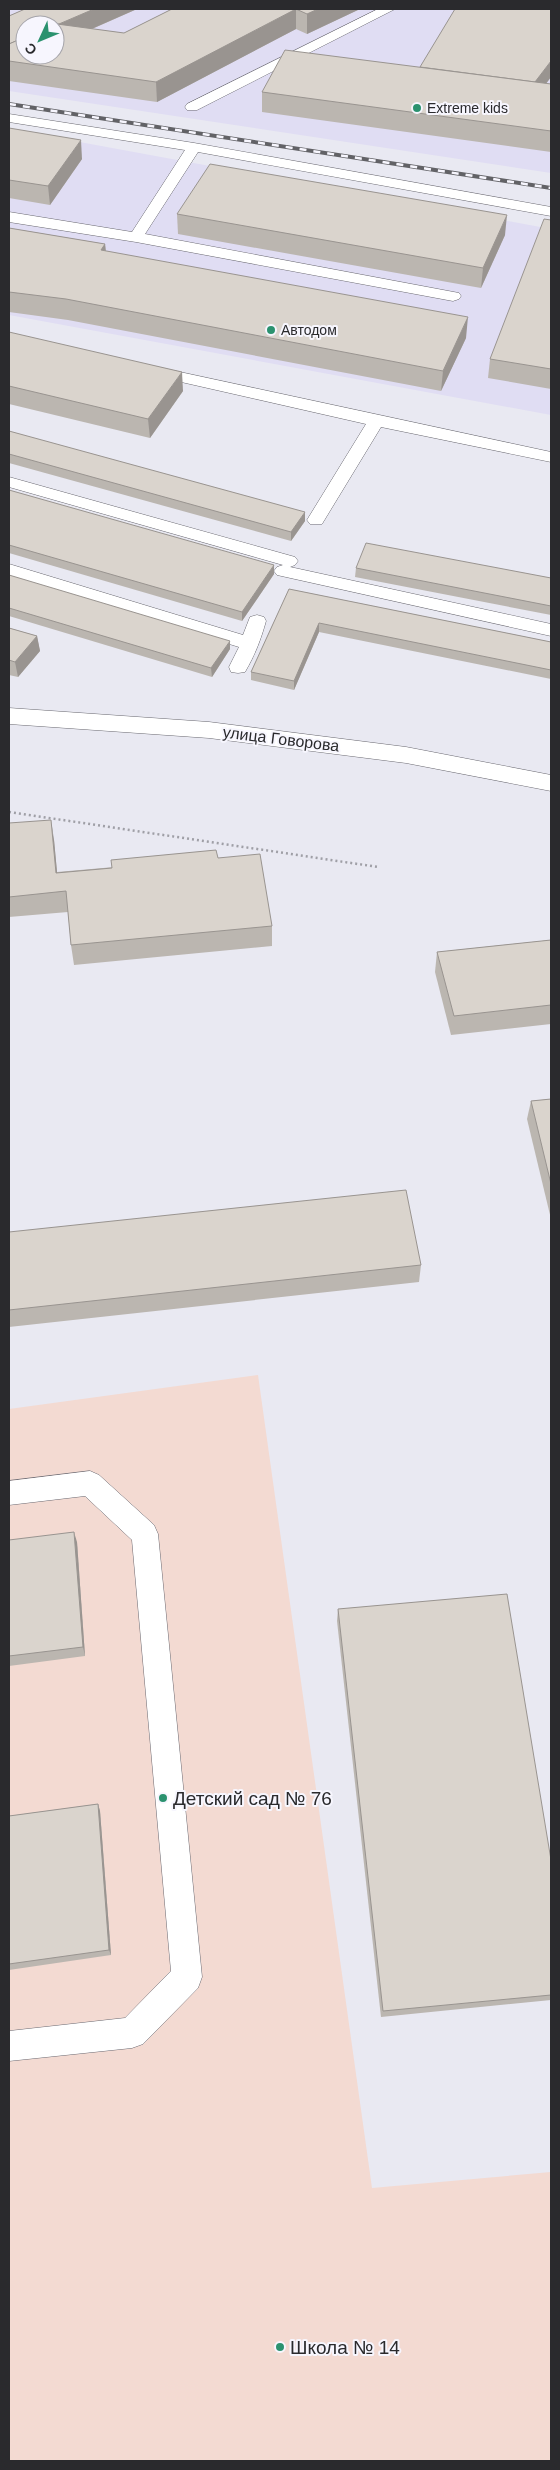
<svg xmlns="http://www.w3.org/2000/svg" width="560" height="2470" font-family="Arial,sans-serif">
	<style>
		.commercial { fill: #e0ddf3; fill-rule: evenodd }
		.education { fill: #f3dad2 }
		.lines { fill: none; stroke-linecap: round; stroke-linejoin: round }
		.service-casing { stroke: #6a6971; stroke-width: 1 }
		.tertiary-casing { stroke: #6a6971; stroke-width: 1 }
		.path { stroke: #9f9fa6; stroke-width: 2.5; stroke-dasharray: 2 3; stroke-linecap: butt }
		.service { fill: #fff; fill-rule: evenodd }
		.tertiary { fill: #fff; fill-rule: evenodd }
		.rail-casing { stroke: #626266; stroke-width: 4 }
		.rail { stroke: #f7f6fe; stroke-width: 2.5; stroke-dasharray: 7; stroke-linecap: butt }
		.wall { fill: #bbb6b0 }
		.shaded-wall { fill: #999490 }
		.building { fill: #dad4cd; stroke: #999490 }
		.poi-dot { fill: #2b926f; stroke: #f7f6fe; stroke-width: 2 }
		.labels { text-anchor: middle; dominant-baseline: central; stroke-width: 4; stroke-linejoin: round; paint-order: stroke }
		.far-poi-label { font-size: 14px; fill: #2a2a2d; stroke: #f7f6fe; text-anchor: start }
		.street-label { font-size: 16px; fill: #2a2a2d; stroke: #f7f6fe }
		.near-poi-label { font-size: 19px; fill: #2a2a2d; stroke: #f7f6fe; text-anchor: start }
	</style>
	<rect width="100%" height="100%" fill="#e9e9f2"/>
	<g class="commercial">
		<path d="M9,9H551V173L9,91ZM25,25H55V55H25Z"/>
		<path d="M9,129L551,229V415L9,315Z"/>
	</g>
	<path class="education" d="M258,1375L372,2188L551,2172V2461H9V1409Z"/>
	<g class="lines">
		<defs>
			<g id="service">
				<path d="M378,9H395L197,110H187L185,107L187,104Z"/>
				<path d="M9,114L194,143L551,207V216L198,152L145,234L459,293L461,296L459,299L453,301L136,242L9,222V212L132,232L185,150L9,122Z"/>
				<path d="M152,366L551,452V462L381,427L322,524H310L307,520L366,424L146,374L144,371L146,368Z"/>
				<path d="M9,477L295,557L298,561L295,565L290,567L551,624V636L277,575L274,571L277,567L283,565L9,487Z"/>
				<path d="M9,564L243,635L250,617L257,615L264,617L266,621C261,639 255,655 245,672L238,673L231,672L229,667L239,647L9,576Z"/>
				<path d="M90,1471L99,1475L154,1525L158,1534L202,1977L198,1988L143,2044L132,2048L9,2061V2031L125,2018L171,1971L132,1540L85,1496L9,1505V1481Z"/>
			</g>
			<path id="tertiary" d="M9,708L209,722L406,747L551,775V791L406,763L209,738L9,724Z"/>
		</defs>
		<use href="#service" class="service-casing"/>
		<use href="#tertiary" class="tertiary-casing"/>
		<path class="path" d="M9,812L378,867"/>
		<use href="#service" class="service"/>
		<use href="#tertiary" class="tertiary"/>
		<defs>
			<path id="rail" d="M9,104L551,188"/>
		</defs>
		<use href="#rail" class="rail-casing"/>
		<use href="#rail" class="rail"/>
	</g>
	<g class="wall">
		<path d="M25,9H137L92,29L124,33L172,9H360L307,34L296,29L157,102L9,81V16Z"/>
		<path d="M420,67L551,77L546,84H551V152L262,112V92Z"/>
		<path d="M9,128L82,159L50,205L9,198Z"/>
		<path d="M177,214L505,235L481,288L178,234Z"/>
		<path d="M551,220V389L488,378L490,359Z"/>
		<path d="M9,228L105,244L106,251L466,338L441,391L68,320L9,312Z"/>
		<path d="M9,332L183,391L150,438L9,404Z"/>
		<path d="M9,431L305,521L291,541L9,463Z"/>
		<path d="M9,490L274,574L242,621L9,553Z"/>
		<path d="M356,568L551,578V615L355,577Z"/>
		<path d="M9,575L230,649L212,677L9,616Z"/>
		<path d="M289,589L551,642V679L319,632L294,690L251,680V672Z"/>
		<path d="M9,628L37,636L40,651L18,677L9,675Z"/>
		<path d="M9,817L10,823L54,840L57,872L218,858L272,926V946L74,965L71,945L68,912L9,917Z"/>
		<path d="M551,940V1024L451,1035L435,972L437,952Z"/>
		<path d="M551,1099V1219L527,1119L531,1101Z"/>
		<path d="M9,1232L421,1265L419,1282L9,1327Z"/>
		<path d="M9,1540L77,1542L85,1656L9,1666Z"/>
		<path d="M338,1609L551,1860V2000L381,2017L337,1621Z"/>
		<path d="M98,1804L100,1811L111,1955L9,1970V1816Z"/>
	</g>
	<g class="shaded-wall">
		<path d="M94,9H137L55,45V26Z"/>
		<path d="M296,9V29L157,102L156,82Z"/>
		<path d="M318,9H360L307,34V14Z"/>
		<path d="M551,61V77L531,103L533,84Z"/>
		<path d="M81,140L82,159L50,205L48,186Z"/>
		<path d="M507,215L505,235L481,288L483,268Z"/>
		<path d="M105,244L107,264L101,250Z"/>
		<path d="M468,317L466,338L441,391L443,371Z"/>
		<path d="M182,372L183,391L150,438L148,419Z"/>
		<path d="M305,512V521L291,541V532Z"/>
		<path d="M274,565V574L242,621V612Z"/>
		<path d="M319,623V632L294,690V681Z"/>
		<path d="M37,636L40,651L18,677L15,662Z"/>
		<path d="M230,641V649L212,677L211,668Z"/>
		<path d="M51,820L54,840L59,893L56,873Z"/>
		<path d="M74,1532L77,1542L85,1656L83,1647Z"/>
		<path d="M98,1804L100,1811L111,1955L109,1950Z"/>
	</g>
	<g class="building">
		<path d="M25,9H94L59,24H57L54,25H25V37L9,44V16Z"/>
		<path d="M172,9H318L307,14L296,9L156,82L9,61V44L25,37V55H55V25H54L57,24L124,33Z"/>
		<path d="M455,9H551V61L535,82L420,67Z"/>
		<path d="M285,50L551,84V131L262,92Z"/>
		<path d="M9,128L81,140L48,186L9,180Z"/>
		<path d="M210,164L507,215L483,268L177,214Z"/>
		<path d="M544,219L551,220V369L490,359Z"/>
		<path d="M9,228L105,244L101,250L468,317L443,371L66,299L9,292Z"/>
		<path d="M9,332L182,372L148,419L9,386Z"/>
		<path d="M9,431L305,512L291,532L9,454Z"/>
		<path d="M9,490L274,565L242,612L9,545Z"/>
		<path d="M366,543L551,578V606L356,568Z"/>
		<path d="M9,575L230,641L211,668L9,608Z"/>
		<path d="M289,589L551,642V670L319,623L294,681L251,672Z"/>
		<path d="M9,628L37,636L15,662L9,660Z"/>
		<path d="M9,817V823L51,820L56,873L112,868L111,860L216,850L218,858L260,854L272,926L71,945L66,891L9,897Z"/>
		<path d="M551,940V1005L454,1016L437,952Z"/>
		<path d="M551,1099V1184L531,1101Z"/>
		<path d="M406,1190L421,1265L9,1310V1232Z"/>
		<path d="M74,1532L83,1647L9,1656V1540Z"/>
		<path d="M507,1594L551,1860V1995L383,2011L338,1609Z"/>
		<path d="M98,1804L109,1950L9,1964V1816Z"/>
	</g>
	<g class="poi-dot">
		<circle cx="417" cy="108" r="5"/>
		<circle cx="271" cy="330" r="5"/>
		<circle cx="163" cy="1798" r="5"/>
		<circle cx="280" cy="2347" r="5"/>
	</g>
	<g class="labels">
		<g class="far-poi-label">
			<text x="427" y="108">Extreme kids</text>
			<text x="281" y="330">Автодом</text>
		</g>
		<g class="street-label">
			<text transform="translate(281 739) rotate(7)">улица Говорова</text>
		</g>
		<g class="near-poi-label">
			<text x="173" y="1798">Детский сад № 76</text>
			<text x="290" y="2347">Школа № 14</text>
		</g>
	</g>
	<rect width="560" height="2470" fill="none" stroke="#2a2a2d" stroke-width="20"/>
	<g transform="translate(40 40) rotate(226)"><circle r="24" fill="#f7f6fe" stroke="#a5a4aa"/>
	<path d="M0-4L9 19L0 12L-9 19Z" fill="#2b926f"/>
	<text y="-8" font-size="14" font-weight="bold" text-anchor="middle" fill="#2a2a2d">С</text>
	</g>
</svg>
